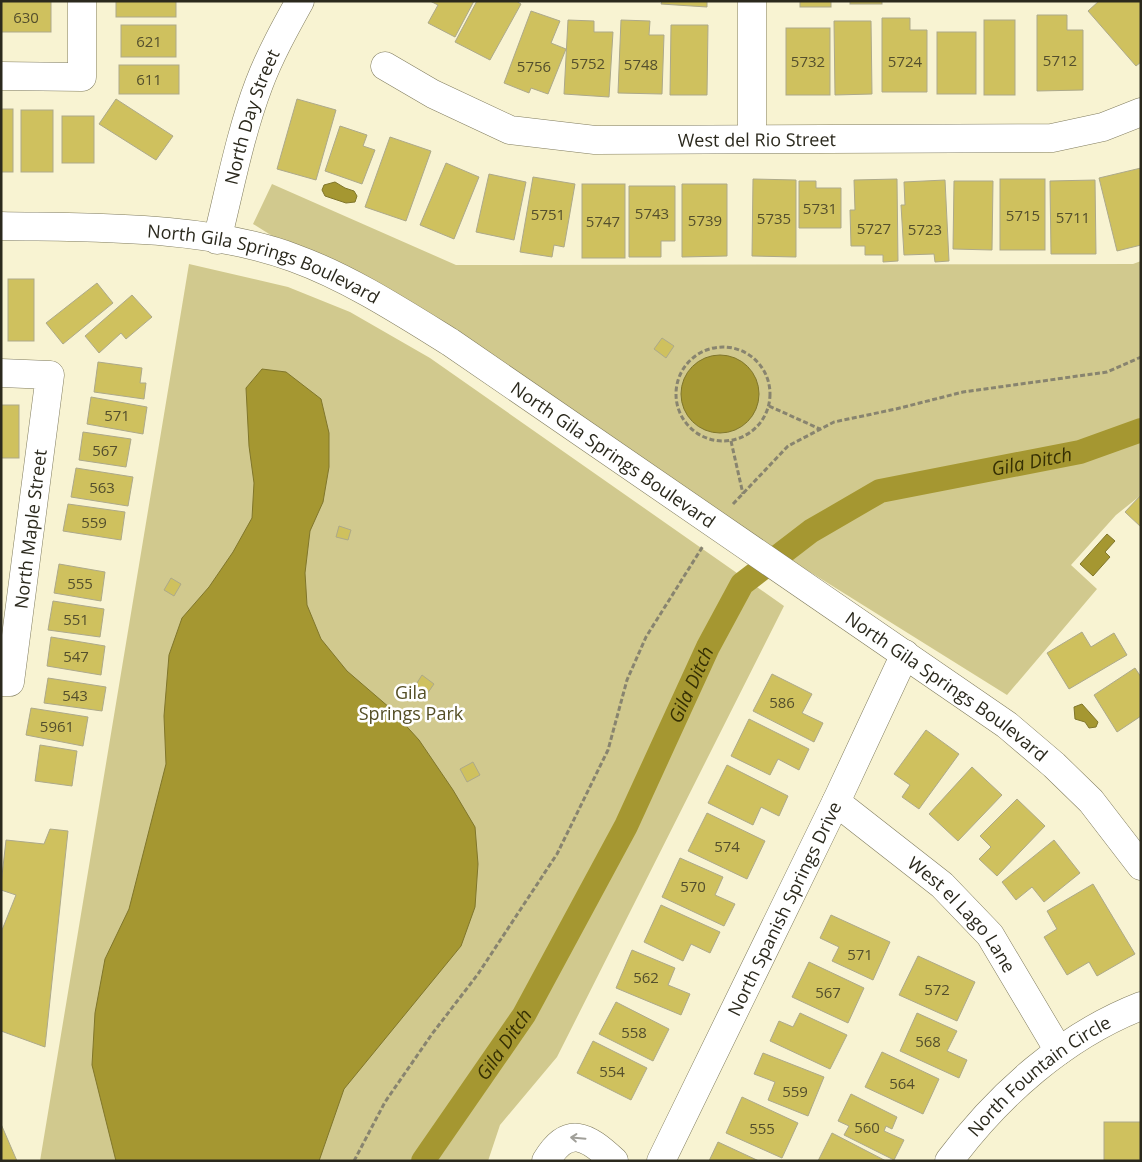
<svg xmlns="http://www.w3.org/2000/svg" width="1142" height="1162" font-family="'Open Sans',sans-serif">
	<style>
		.green { fill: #d1c98e }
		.water { fill: #a59731; stroke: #80762b }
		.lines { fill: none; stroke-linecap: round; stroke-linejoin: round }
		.canal { stroke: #a59731; stroke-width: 24 }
		.building { fill: #cfc15e; stroke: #ada98a }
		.minor-casing { stroke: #807c5e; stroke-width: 29 }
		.path { stroke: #88846f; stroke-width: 3; stroke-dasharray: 5 2.5; stroke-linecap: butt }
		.minor { stroke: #fff; stroke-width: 28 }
		.oneway { stroke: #a09f99 }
		.labels { text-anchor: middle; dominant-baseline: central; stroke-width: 5; stroke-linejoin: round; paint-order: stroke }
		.number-label { font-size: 15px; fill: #544f2d }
		.street-label { font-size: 18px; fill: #2b291d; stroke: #fff }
		.park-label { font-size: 18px; fill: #544e25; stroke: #fff }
		.water-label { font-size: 19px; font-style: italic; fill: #363004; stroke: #fff }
	</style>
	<rect width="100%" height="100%" fill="#f8f3d2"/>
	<g class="green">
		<path d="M272,184L456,265L1133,264L1141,261V495L1116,515L1071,565L1097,589L1007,695L253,224Z"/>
		<path d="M189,264L288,287L350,312L430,358L784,606L557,1057L500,1125L488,1161H40Z"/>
	</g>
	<g class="water">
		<path d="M335,182L345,188L354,191L357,196L355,202L346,203L325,196L322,190L324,185Z"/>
		<circle cx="720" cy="394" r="39"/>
		<path d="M262,369L286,372L321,399L329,433V467L323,502L310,531L305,573L307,605L321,639L347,671L390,708L419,740L453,790L475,827L478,864L475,907L461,946L344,1089L319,1161H116L92,1065L95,1013L105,959L129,909L166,764L164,716L169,655L182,618L209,587L233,552L252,518L254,483L249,446L246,388Z"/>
		<path d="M1107,534L1115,541L1105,552L1110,557L1093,576L1080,564Z"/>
		<path d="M1082,704L1098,722L1096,727L1089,728L1085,722L1075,719L1074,707Z"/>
	</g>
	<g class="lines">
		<path class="canal" id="s1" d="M423,1161L524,1015L626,826L708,647L742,584L811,531L880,491L1080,452L1141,430"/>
	</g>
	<g class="building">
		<rect x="1" y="1" width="50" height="31"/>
		<rect x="116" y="1" width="60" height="16"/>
		<path d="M430,1H474L455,37L428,23L438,5Z"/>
		<path d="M477,1H516L521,4L490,60L455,42Z"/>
		<path d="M662,1H707V7L661,4Z"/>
		<rect x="800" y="1" width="31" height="6"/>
		<rect x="850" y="1" width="32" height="3"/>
		<path d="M1099,1H1141V62L1136,66L1088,11Z"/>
		<path d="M531,11L560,21L551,43L566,49L548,94L531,88L529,93L504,83Z"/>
		<path d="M1037,15H1067V30H1083V90L1037,91Z"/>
		<path d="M882,18H910V30H927V92H882Z"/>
		<path d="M568,20L594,21V32H613L609,97L564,94Z"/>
		<path d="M621,20L650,21L649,35H664L662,94L618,93Z"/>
		<rect x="984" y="20" width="31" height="75"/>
		<path d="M834,21H871L872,94L835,95Z"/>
		<rect x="121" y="25" width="55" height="32"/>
		<path d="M671,25H708L707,95H670Z"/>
		<rect x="786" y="28" width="44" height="67"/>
		<rect x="937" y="32" width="39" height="62"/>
		<rect x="119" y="65" width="60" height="29"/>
		<path d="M116,99L173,136L156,160L99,124Z"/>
		<path d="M297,99L336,110L316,180L277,169Z"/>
		<rect x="1" y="109" width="12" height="63"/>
		<rect x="21" y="110" width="32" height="62"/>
		<rect x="62" y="116" width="32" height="47"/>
		<path d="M340,126L367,135L363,146L375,150L362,184L325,171Z"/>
		<path d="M390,137L431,151L406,221L365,207Z"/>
		<path d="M446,163L479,177L454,239L420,225Z"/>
		<path d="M1141,168V245L1117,251L1099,178Z"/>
		<path d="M489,174L526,182L514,240L476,232Z"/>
		<path d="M533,177L575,184L564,247L554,245L552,257L520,252Z"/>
		<path d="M753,179L796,180V257L752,256Z"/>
		<path d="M897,179L898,261L883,262V255H865V246H851L850,210H855L854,180Z"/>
		<rect x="1000" y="179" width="45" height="71"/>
		<path d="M945,180L949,261L935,262L934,254L904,255L901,205H905L904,182Z"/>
		<path d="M1095,180L1096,254H1051L1050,181Z"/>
		<path d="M799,181H816V188H841V228H799Z"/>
		<path d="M954,181H993L992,250L953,249Z"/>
		<rect x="582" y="184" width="43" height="74"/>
		<path d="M682,184H727V256L682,257Z"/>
		<path d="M629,186H675V241H661V257H629Z"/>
		<rect x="8" y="279" width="26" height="62"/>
		<path d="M97,283L113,303L63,344L46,323Z"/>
		<path d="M132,295L152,317L126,339L121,333L99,353L85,336Z"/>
		<path d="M662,338L674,346L666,358L654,349Z"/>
		<path d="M98,362L142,368L140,383H146L144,399L94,392Z"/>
		<path d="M91,397L147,407L143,434L87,424Z"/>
		<rect x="1" y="405" width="18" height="53"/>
		<path d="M83,432L131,439L126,467L79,460Z"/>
		<path d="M76,468L133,477L128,506L71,497Z"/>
		<path d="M1141,495V527L1125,512Z"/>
		<path d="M68,504L125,512L121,540L63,531Z"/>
		<path d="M339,526L351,530L348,540L336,537Z"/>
		<path d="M59,564L105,572L101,601L54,593Z"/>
		<path d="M171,578L181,584L174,596L164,590Z"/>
		<path d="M53,601L104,609L100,637L48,630Z"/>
		<path d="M1082,632L1091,647L1114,633L1127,655L1069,689L1047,653Z"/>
		<path d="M51,637L105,646L101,675L47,666Z"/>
		<path d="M1135,668L1141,677V716L1117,732L1094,695Z"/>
		<path d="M772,674L812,694L802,713L823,723L814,742L753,711Z"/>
		<path d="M422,675L434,684L427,694L415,686Z"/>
		<path d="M48,678L106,687L102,711L44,703Z"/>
		<path d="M31,708L88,717L83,746L26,735Z"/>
		<path d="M749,719L809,749L799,770L778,759L770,775L731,756Z"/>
		<path d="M926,730L959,754L919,809L902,797L910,785L894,774Z"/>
		<path d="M40,745L77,751L72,786L35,781Z"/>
		<path d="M473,762L480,775L467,782L460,769Z"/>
		<path d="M727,765L788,796L779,816L761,807L753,825L708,803Z"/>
		<path d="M972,767L1002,795L958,841L929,814Z"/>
		<path d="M1017,799L1045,826L997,876L979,859L991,847L980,836Z"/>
		<path d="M707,813L765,841L747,879L688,851Z"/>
		<path d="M50,829L68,831L45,1047L1,1031L2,930L16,895L1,890V885L6,840L44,844Z"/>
		<path d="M1054,840L1080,873L1044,902L1032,887L1016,900L1002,882Z"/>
		<path d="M680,858L723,877L715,895L735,904L724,926L662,897Z"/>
		<path d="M1093,884L1135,954L1097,976L1089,962L1067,975L1044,937L1057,929L1047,911Z"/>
		<path d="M661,905L720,932L710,953L691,944L683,961L644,942Z"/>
		<path d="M831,915L890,942L873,980L832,961L839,947L820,938Z"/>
		<path d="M632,950L675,968L668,985L690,994L681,1015L616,988Z"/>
		<path d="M918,956L975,982L957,1021L899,995Z"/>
		<path d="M809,962L864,988L848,1023L792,997Z"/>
		<path d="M616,1002L669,1029L653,1061L599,1034Z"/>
		<path d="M800,1013L847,1035L830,1069L770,1041L779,1021L793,1027Z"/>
		<path d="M917,1013L957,1031L947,1051L967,1060L959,1078L900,1051Z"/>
		<path d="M593,1041L647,1068L631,1100L577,1073Z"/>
		<path d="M882,1052L939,1079L923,1114L865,1087Z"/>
		<path d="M763,1053L824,1077L808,1116L768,1100L775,1082L754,1074Z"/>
		<path d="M851,1094L897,1117L892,1129L886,1126L884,1131L904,1140L894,1160L844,1135L849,1126L838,1121Z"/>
		<path d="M742,1097L798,1123L782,1158L726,1133Z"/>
		<rect x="1104" y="1122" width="37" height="39"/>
		<path d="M1,1124L17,1161H1Z"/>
		<path d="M832,1133L886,1161H818Z"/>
		<path d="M718,1142L759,1161H709Z"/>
	</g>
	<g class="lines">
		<defs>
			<g id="minor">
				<path d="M752,1V138"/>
				<path id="s2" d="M385,66L433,94L510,130L595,140L1052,138L1103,127L1141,112"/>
				<path d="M1,76L82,77V1"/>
				<path id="s3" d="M1,226C94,228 206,225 294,258C349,278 400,311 450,342L1007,725L1054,765L1091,801L1141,866"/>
				<path id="s4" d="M217,240C230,188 240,134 259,84C270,55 285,28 300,1"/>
				<path d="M1,373L50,375L10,682H1"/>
				<path id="s5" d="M836,802L942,885L990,935L1059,1051"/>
				<path d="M546,1161C568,1124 587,1136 614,1161"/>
				<path id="s6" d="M661,1161L836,802L905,654"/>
				<path id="s7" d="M949,1161C998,1095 1064,1036 1141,1006"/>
			</g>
		</defs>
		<use href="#minor" class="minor-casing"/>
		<g class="path">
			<circle cx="723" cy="394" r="47"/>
			<path d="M769,406L820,429"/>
			<path d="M731,441L743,494"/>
			<path d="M733,504L788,446L834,422L896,409L963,392L1107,372L1141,357"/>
			<path d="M354,1161L385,1102L432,1034L478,974L557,854L608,750L627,680L646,637L703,546"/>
		</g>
		<use href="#minor" class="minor"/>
	</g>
	<defs><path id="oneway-shaft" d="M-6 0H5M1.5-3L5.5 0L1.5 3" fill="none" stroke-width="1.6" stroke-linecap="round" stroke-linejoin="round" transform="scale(1.25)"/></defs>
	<use class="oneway" href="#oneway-shaft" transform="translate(578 1138) rotate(-175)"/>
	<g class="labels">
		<g class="number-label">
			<text x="26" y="17">630</text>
			<text x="149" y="41">621</text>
			<text x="1060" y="60">5712</text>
			<text x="808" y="61">5732</text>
			<text x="905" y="61">5724</text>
			<text x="588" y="63">5752</text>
			<text x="641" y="64">5748</text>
			<text x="534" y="66">5756</text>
			<text x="149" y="79">611</text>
			<text x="820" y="208">5731</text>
			<text x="652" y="213">5743</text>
			<text x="548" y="214">5751</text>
			<text x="1023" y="215">5715</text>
			<text x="1073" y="217">5711</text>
			<text x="774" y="218">5735</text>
			<text x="705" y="220">5739</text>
			<text x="603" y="221">5747</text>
			<text x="874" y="228">5727</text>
			<text x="925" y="229">5723</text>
			<text x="117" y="415">571</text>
			<text x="105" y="450">567</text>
			<text x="102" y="487">563</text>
			<text x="94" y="522">559</text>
			<text x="80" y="583">555</text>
			<text x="76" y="619">551</text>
			<text x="76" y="656">547</text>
			<text x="75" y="695">543</text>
			<text x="782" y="702">586</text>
			<text x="57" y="726">5961</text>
			<text x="727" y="846">574</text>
			<text x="693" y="886">570</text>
			<text x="860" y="954">571</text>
			<text x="646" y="977">562</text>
			<text x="937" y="989">572</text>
			<text x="828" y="992">567</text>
			<text x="634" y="1032">558</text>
			<text x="928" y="1041">568</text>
			<text x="612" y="1071">554</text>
			<text x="902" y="1083">564</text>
			<text x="795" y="1091">559</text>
			<text x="867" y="1127">560</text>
			<text x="762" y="1128">555</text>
		</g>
		<g class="street-label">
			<text stroke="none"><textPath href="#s4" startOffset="128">North Day Street</textPath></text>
			<text stroke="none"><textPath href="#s2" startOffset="388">West del Rio Street</textPath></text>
			<text stroke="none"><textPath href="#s3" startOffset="268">North Gila Springs Boulevard</textPath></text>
			<text stroke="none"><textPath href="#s3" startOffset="672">North Gila Springs Boulevard</textPath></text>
			<text transform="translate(30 529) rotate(-83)">North Maple Street</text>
			<text stroke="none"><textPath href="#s3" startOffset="1078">North Gila Springs Boulevard</textPath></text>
			<text stroke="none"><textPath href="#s6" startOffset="281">North Spanish Springs Drive</textPath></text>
			<text stroke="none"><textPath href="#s5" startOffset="170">West el Lago Lane</textPath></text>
			<text stroke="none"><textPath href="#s7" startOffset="125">North Fountain Circle</textPath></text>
		</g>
		<g class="park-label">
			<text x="411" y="692">Gila<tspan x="411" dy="21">Springs Park</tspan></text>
		</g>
		<g class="water-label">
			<text stroke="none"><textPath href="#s1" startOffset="982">Gila Ditch</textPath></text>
			<text stroke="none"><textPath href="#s1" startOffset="548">Gila Ditch</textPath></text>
			<text stroke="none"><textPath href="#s1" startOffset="142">Gila Ditch</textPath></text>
		</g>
	</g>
	<rect width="1142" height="1162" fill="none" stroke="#2b291d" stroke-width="5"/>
</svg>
